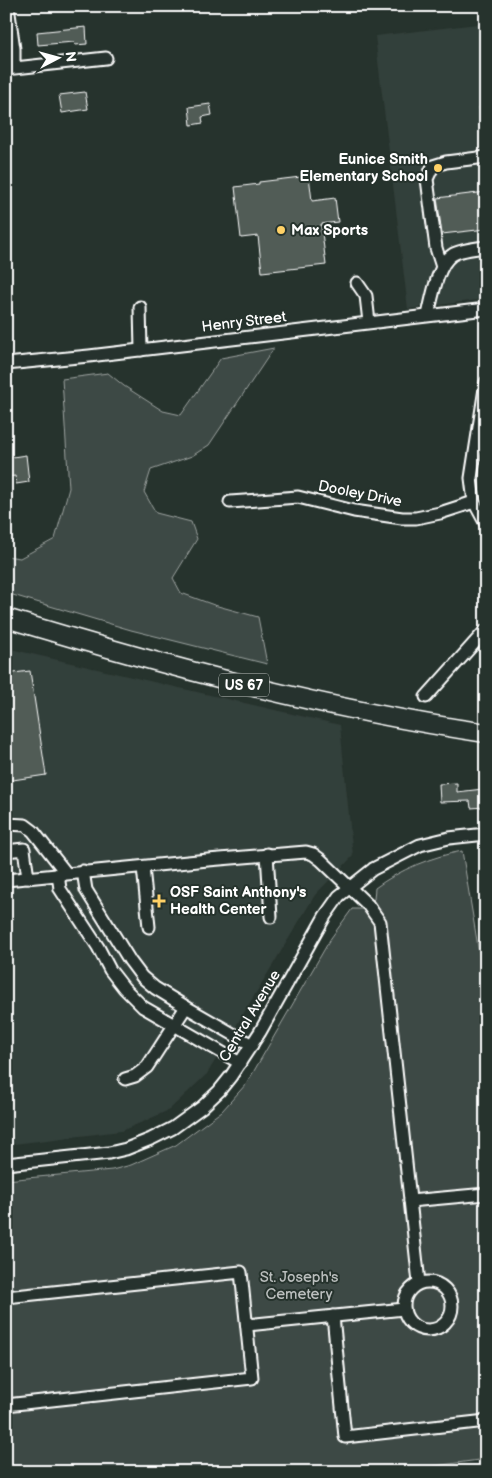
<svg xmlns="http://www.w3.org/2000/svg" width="492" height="1478" font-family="'Balsamiq Sans',sans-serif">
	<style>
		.built { fill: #333f3a }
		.green { fill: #3e4944; stroke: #9ea4a2 }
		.building { fill: #515c57; stroke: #fff }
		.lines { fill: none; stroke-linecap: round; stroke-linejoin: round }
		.minor-casing { stroke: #fff; stroke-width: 15 }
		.highway-casing { stroke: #fff; stroke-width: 21 }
		.minor { stroke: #26332d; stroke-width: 11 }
		.highway { stroke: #26332d; stroke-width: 18 }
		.poi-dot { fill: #ffd166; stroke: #26332d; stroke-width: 2 }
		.labels { text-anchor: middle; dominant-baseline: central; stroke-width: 4; stroke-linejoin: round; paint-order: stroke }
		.shield { fill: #26332d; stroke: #bec2c0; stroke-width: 1 }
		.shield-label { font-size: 14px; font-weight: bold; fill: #fff }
		.poi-label { font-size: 15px; font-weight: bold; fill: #fff; stroke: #26332d; text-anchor: start }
		.street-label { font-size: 15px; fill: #fff; stroke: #26332d }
		.park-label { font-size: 15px; fill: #bbbfbe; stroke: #26332d }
	</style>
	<rect width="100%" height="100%" fill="#26332d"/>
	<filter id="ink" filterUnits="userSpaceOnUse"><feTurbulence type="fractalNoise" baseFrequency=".02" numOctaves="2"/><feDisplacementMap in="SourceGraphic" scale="10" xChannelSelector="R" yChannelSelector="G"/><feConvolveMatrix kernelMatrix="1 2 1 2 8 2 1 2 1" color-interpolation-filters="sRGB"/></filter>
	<g filter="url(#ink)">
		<g class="built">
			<path d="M486,23V299L408,309L375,36Z"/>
			<path d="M6,648L340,725L353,856L315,895L207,1074L169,1110L145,1121L121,1131L6,1145Z"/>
		</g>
		<g class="green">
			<path d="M486,102V137L482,134L479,107L483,103Z"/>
			<path d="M274,348L209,445L192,456L151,470L144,492L156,513L191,522L197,539L173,578L181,593L214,605L258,617L267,664L131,630L6,593V556L20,558L55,539L69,488L62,379L108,373L124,386L163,411L181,415L221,358Z"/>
			<path d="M462,851L481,965L486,964V1459L391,1472H6V1180L112,1170L131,1165L176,1145L222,1111L247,1083L331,938L352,909H364L374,899L375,888C401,869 431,857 462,851Z"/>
		</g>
		<g class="building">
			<path d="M86,27L87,44L75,45L74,42L38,45L37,32Z"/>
			<path d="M85,92L88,109L62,113L59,95Z"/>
			<path d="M210,104L212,115L202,117L203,123L191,125L189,107Z"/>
			<path d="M309,176L312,201L335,198L338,222L321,224L326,265L262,272L258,236L241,238L235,187L259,184V182Z"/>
			<path d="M486,192V229L442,234L437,198Z"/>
			<path d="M26,455L29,482L16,484L15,476L6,477V458Z"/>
			<path d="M30,671L46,775L6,781V674Z"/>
			<path d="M457,783V792L483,789L485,807L471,808L470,801L440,802L439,784Z"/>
		</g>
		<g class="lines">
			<defs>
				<g id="minor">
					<path d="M8,6L14,49V67"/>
					<path d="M6,69L106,58"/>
					<path d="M442,267L436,248L427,179L433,166L446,162L486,157"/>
					<path d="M357,283L366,296L369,322"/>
					<path d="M140,307L141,350"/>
					<path d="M428,315C432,299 437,265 452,255C459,250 477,248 486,247"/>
					<path d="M6,364L89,356L486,309"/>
					<path d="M486,382L471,478L474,502L486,524"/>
					<path d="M230,502L298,497L354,511L402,518H416L440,513L474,502"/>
					<path d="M426,697L486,630"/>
					<path d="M6,824L25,825L33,831L66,873"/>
					<path d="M6,851L24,849L28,878"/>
					<path d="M267,854L271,917"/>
					<path d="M143,867L149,927"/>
					<path d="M83,871L86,890L130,961L142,977L155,988L186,1007L252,1045"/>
					<path d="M58,874L60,889L98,947L110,970L124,988L143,1007L240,1063"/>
					<path d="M6,880L208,860L306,852L313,854L321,860L368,905L380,922L419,1283"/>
					<path d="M125,1079L135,1076L147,1067L186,1007"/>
					<path d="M6,1164L109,1153L126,1149L151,1139L173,1128L202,1107L219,1091L231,1076L260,1032L325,916L339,896L373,869L420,845L449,838L486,834"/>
					<path d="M410,1201L486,1194"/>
					<circle cx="428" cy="1306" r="24"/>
					<path d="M6,1297L241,1272L252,1378L6,1405"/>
					<path d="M333,1316L345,1437L486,1421"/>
					<path d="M247,1325L404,1309"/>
				</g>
				<path id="highway" d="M6,618C164,666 323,709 486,733"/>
			</defs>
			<use href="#minor" class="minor-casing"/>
			<use href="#highway" class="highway-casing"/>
			<use href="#minor" class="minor"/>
			<use href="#highway" class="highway"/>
		</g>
	</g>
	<g class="poi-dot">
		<circle cx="438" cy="168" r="5"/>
		<circle cx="281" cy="230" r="5"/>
		<path d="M156.5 893.5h5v5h5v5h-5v5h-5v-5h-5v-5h5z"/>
	</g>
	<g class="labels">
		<rect class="shield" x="219" y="673.5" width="50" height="23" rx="4"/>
		<g class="shield-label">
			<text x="244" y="685">US 67</text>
		</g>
		<g class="poi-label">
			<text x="428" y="159" text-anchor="end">Eunice Smith<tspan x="428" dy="17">Elementary School</tspan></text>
			<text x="291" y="230">Max Sports</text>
			<text x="170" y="892">OSF Saint Anthony's<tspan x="170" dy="17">Health Center</tspan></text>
		</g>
		<g class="street-label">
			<text transform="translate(244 322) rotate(-7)">Henry Street</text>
			<text transform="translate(360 494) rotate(11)">Dooley Drive</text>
			<text transform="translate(250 1016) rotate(-59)">Central Avenue</text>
		</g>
		<g class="park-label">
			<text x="299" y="1277">St. Joseph's<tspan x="299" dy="17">Cemetery</tspan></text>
		</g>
	</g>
	<rect width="492" height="1478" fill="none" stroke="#26332d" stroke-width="25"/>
	<rect x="12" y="12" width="467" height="1453" fill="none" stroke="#fff" stroke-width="2" filter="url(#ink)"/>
	<g transform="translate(58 58) rotate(84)" stroke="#26332d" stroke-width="4" paint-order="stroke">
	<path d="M0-4L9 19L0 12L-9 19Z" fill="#ffffff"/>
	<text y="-8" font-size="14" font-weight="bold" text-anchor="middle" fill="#ffffff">N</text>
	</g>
</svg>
